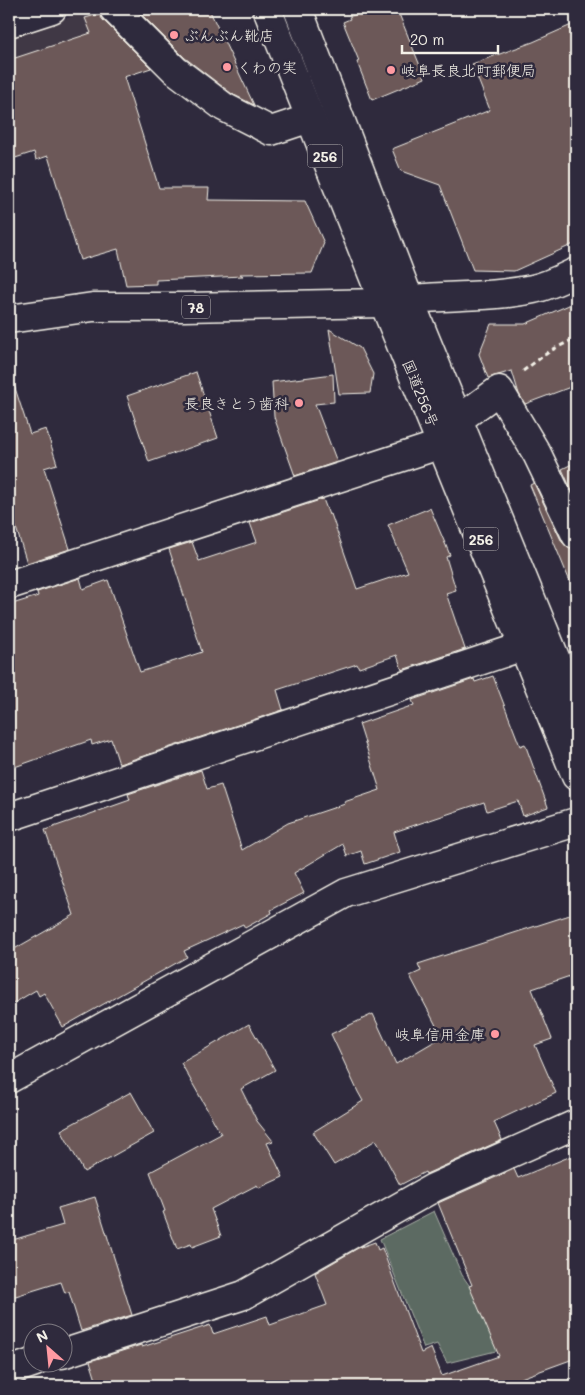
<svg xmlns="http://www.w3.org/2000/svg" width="585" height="1395" font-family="Mali,'Klee One',sans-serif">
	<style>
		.built { fill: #413845 }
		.green { fill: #5b6b62; stroke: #a8aea5 }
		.building { fill: #6c5959; stroke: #f4f1e8 }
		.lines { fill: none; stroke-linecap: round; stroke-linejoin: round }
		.minor-casing { stroke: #f4f1e8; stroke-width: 31 }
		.tertiary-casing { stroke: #f4f1e8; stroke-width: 31 }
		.primary-casing { stroke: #f4f1e8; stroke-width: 31 }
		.trunk-casing { stroke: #f4f1e8; stroke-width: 31 }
		.path { stroke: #f4f1e8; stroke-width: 3; stroke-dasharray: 5 4; stroke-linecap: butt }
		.minor { stroke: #2f2a3d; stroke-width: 28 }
		.tertiary { stroke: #2f2a3d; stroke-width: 28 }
		.primary { stroke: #2f2a3d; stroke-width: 28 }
		.trunk { stroke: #2f2a3d; stroke-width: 28 }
		.poi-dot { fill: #ff9aa2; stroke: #2f2a3d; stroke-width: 2 }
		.labels { text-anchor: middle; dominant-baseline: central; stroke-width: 5; stroke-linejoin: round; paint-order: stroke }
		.shield { fill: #2f2a3d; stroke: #b9b5b5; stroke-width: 1 }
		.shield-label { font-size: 14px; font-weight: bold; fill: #f4f1e8 }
		.poi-label { font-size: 15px; fill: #f4f1e8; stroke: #2f2a3d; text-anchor: start }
		.street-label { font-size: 15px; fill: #f4f1e8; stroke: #2f2a3d }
	</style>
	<rect width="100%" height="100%" fill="#2f2a3d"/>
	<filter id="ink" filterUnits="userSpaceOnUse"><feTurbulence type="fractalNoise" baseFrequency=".02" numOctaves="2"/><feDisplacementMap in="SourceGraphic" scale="10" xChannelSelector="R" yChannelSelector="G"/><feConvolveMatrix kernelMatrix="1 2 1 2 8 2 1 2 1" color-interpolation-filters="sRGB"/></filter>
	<g filter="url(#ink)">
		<path class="built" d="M95,9H100L148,54L20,96L9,61V37Z"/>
		<path class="green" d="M434,1211L462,1275L512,1347L447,1363L437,1344L424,1348L380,1239Z"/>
		<g class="building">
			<path d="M136,9H209L254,105L232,94L185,58Z"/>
			<path d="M368,9H397L425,78L372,100L357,62L359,61L343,22L350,19L349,17Z"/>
			<path d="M99,14L103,20L151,68L124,77L159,188H209L208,200L305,201L324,243L312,273L240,274L243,276L156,280V284L126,285L118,249L80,260L48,156L36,160L34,152L9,160V60L91,33L85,18Z"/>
			<path d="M576,23V243L514,271L473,270L440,185L401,171L392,149L490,110L472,64L533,42Z"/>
			<path d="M576,302V385L525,404L519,394L512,371L488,378L479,354L491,324H525Z"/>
			<path d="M329,329L360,348L373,374L370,393L339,394Z"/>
			<path d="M196,372L218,438L149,462L127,396Z"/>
			<path d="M333,374L334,402L315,404L337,462L295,476L274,417L272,382Z"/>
			<path d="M14,385L30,434L46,429L57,464L44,468L70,549L27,563L9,505V386Z"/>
			<path d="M576,462V500L562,469Z"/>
			<path d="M534,483L562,542L568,548L576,550V596L530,485Z"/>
			<path d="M323,499L329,515L331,514L357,589L408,572L388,525L430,508L450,555L446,557L456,590L446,593L465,649L402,670L397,655L359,668L357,664L277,690L283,710L119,764L111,739L92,745L91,740L9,769V605L38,596L37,592L80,578L83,589L108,580L140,672L178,660L202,652L169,549L192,542L199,561L257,542L250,523Z"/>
			<path d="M493,676L520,746L525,744L548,807L523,816L518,801L487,811L484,802L394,832L400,852L365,864L361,851L347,856L343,844L294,873L304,893L271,910L272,913L245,928L243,924L184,951L187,957L63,1027L44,993L39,996L36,990L9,1006V952L74,915L45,830L130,800L128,794L201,770L207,789L221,785L242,850L288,823L345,804L344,802L380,790L359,724L414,705L412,700L474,679L475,682Z"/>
			<path d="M576,913V974L532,989L552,1039L535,1045L556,1093L494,1122L502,1140L426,1174L425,1172L400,1185L376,1140L334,1165L313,1132L363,1101L358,1092L331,1034L373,1014L396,1064L442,1037L410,976L421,971L418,964Z"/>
			<path d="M249,1024L275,1070L241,1089L257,1121L273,1141L267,1143L283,1177L259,1188L257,1185L211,1209L221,1236L192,1247L191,1244L177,1249L163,1212L165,1211L150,1172L221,1134L181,1063Z"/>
			<path d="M131,1092L154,1133L84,1172L61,1130Z"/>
			<path d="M576,1154V1358L499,1386H98L90,1361L141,1345L142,1347L210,1325L213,1334L267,1316L270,1325L327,1305L315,1273L358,1248L375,1242L378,1250L382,1248L421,1353L431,1348L442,1376L499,1356L469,1286L472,1285L438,1203L514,1169L518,1178Z"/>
			<path d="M95,1197L132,1315L81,1331L69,1292L65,1293L61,1282L9,1298V1241L63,1225L58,1208Z"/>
		</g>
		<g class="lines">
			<defs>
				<g id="minor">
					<path d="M114,9L175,70L224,107L271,131L310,118"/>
					<path d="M9,23L52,9"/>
					<path d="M438,429L458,420L499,390L537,454L576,535"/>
					<path d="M9,585L442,444"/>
					<path d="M9,817L524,646"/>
					<path d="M9,1079L346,893L576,822"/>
					<path d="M62,1354L244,1295L433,1188L576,1124"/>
					<path d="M9,1371L35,1362"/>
				</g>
				<path id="tertiary" d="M386,302C434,294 485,299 533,289C548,286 563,278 576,272"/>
				<path id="primary" d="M9,319L93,307H184L384,303"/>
				<g id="trunk">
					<path d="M267,9L384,303L576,776"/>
					<path d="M298,9L409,299L576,709"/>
				</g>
			</defs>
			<use href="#minor" class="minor-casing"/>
			<use href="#tertiary" class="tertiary-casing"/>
			<use href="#primary" class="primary-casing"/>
			<use href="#trunk" class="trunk-casing"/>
			<path class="path" d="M523,371L550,351L576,338"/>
			<use href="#minor" class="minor"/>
			<use href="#tertiary" class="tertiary"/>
			<use href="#primary" class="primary"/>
			<use href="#trunk" class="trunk"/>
		</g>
	</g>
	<g class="poi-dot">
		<circle cx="174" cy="35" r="5"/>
		<circle cx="227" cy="67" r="5"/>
		<circle cx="391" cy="70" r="5"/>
		<circle cx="299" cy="403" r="5"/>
		<circle cx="495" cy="1034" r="5"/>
	</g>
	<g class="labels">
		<g class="shield">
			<rect x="307.5" y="144.5" width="35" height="23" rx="4"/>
			<rect x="182" y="295.5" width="28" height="23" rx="4"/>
			<rect x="463.5" y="527.5" width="35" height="23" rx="4"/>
		</g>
		<g class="shield-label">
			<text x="325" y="156">256</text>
			<text x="196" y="307">78</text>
			<text x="481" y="539">256</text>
		</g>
		<g class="poi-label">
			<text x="184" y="35">ぶんぶん靴店</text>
			<text x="237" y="67">くわの実</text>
			<text x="401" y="70">岐阜長良北町郵便局</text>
			<text x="289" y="403" text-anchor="end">長良きとう歯科</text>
			<text x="485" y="1034" text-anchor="end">岐阜信用金庫</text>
		</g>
		<g class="street-label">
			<text transform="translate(421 393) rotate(68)">国道256号</text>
		</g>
	</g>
	<rect width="585" height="1395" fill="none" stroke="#2f2a3d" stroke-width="30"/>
	<rect x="15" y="15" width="555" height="1365" fill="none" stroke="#f4f1e8" stroke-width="2" filter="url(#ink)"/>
	<g transform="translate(48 1348) rotate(333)"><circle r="24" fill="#2f2a3d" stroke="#7e7a81"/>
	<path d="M0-4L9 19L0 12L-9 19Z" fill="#ff9aa2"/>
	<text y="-8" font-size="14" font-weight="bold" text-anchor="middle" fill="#f4f1e8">N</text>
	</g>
	<path d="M402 45v8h96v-8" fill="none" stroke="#f4f1e8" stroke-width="2.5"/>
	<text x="410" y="45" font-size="15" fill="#f4f1e8" stroke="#2f2a3d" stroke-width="4" paint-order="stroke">20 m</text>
</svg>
